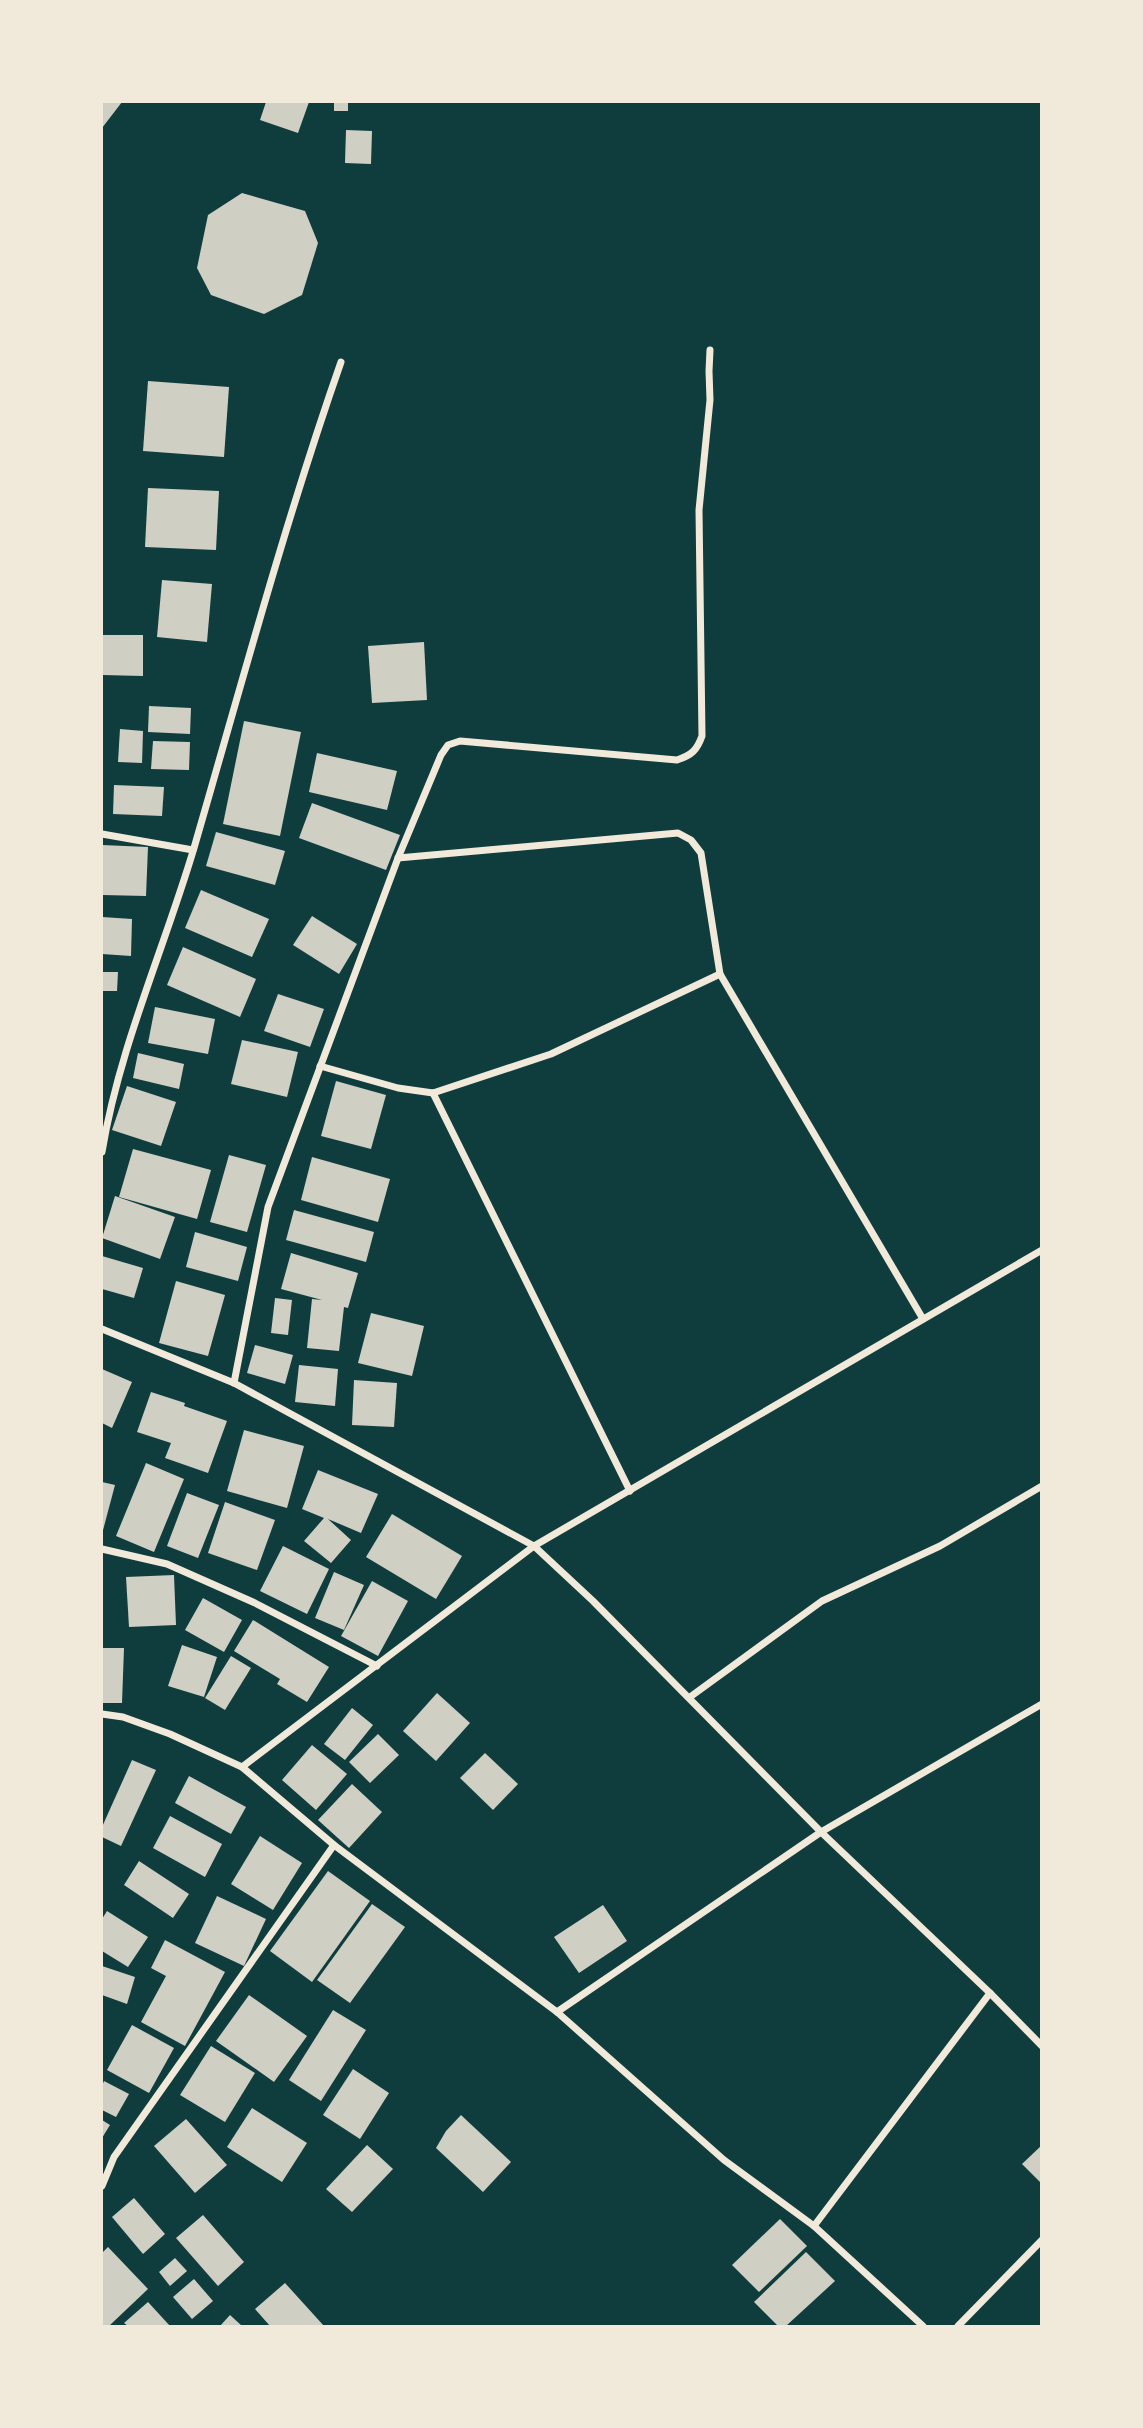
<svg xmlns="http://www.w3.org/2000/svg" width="1143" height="2428" font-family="Commissioner,sans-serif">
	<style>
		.building { fill: #cfcfc3 }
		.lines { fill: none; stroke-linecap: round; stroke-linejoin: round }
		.minor { stroke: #f1e9da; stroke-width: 7 }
	</style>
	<rect width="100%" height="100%" fill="#0f3d3e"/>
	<g class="building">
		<path d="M102,102H122L102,128Z"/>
		<path d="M266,102H309L298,133L260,120Z"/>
		<rect x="334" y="102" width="14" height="9"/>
		<path d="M346,130L372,131L371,164L345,163Z"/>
		<path d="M242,193L305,211L318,243L302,295L264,314L211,295L197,268L208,215Z"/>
		<path d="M148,381L229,387L224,457L143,451Z"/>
		<path d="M148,488L219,491L216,550L145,547Z"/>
		<path d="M162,580L212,584L207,642L157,637Z"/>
		<path d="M102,635H143V676L102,675Z"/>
		<path d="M424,642L427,700L372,703L368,646Z"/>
		<path d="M149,706L191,708L190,734L148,732Z"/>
		<path d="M244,721L301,732L280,836L223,824Z"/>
		<path d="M120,729L143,731L142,763L118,762Z"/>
		<path d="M153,741L190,742L189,770L151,769Z"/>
		<path d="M317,753L397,771L387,810L309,792Z"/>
		<path d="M114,785L164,787L162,816L113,814Z"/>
		<path d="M312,803L400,835L386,870L299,838Z"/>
		<path d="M216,832L285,851L275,885L206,866Z"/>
		<path d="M102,845L148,847L146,896L102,895Z"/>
		<path d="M201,890L269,919L252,957L185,928Z"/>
		<path d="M312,916L357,944L339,974L293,945Z"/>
		<path d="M102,917L132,919L131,956L102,954Z"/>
		<path d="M183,947L256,979L240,1017L167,985Z"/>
		<path d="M102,972H118L117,991H102Z"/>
		<path d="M278,994L324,1009L310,1047L264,1031Z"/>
		<path d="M155,1007L215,1019L208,1054L148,1043Z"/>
		<path d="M242,1040L298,1052L287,1097L231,1084Z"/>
		<path d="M138,1053L184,1064L179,1089L133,1078Z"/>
		<path d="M336,1081L386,1095L371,1149L321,1136Z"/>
		<path d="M127,1086L176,1102L161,1146L112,1130Z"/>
		<path d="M133,1149L211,1170L197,1219L119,1197Z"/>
		<path d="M229,1155L266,1165L247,1232L210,1222Z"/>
		<path d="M312,1157L390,1179L378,1222L301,1200Z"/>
		<path d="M115,1196L175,1217L160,1259L102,1238Z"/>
		<path d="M294,1210L374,1232L366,1262L286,1240Z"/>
		<path d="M195,1232L247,1247L238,1281L186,1267Z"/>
		<path d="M291,1253L358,1273L348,1308L344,1307L339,1351L307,1348L312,1299L322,1300L281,1289Z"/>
		<path d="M102,1256L143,1268L134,1298L102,1289Z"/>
		<path d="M176,1281L225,1295L208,1356L159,1343Z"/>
		<path d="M275,1298L292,1300L288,1335L271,1333Z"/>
		<path d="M371,1313L424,1326L412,1376L358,1363Z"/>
		<path d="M255,1345L293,1355L285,1384L247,1373Z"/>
		<path d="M299,1365L338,1369L335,1406L295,1402Z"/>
		<path d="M102,1369L132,1382L112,1428L102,1423Z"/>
		<path d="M354,1380L397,1383L394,1427L352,1425Z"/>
		<path d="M151,1392L185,1403L184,1406L227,1421L208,1473L165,1458L171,1443L137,1432Z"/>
		<path d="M244,1430L304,1446L287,1508L227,1491Z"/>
		<path d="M146,1463L184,1479L154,1552L116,1536Z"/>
		<path d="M318,1470L378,1494L361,1533L328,1519L351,1540L331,1563L304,1541L324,1518L302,1509Z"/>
		<path d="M102,1482L115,1485L102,1534Z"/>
		<path d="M187,1493L219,1505L198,1558L167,1546Z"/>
		<path d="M225,1502L275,1520L257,1570L208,1553Z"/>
		<path d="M392,1514L462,1556L436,1599L366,1557Z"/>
		<path d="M283,1546L329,1569L307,1614L260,1591Z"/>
		<path d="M334,1572L364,1585L344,1630L315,1618Z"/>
		<path d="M174,1575L176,1625L129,1627L126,1577Z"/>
		<path d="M372,1581L408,1601L378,1656L341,1636Z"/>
		<path d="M203,1598L242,1620L224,1652L185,1630Z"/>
		<path d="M253,1620L329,1667L307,1702L277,1684L280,1679L234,1651Z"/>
		<path d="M182,1645L217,1657L204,1697L168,1686Z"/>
		<path d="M102,1648H124L122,1703H102Z"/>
		<path d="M231,1656L251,1668L225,1710L205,1698Z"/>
		<path d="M437,1693L470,1723L436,1761L403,1731Z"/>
		<path d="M352,1708L373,1725L345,1760L324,1744Z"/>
		<path d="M378,1734L399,1755L370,1783L349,1762Z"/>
		<path d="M312,1745L347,1774L316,1810L282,1780Z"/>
		<path d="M485,1753L518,1784L493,1810L460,1778Z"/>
		<path d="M132,1760L156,1770L121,1846L102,1837V1827Z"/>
		<path d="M189,1776L246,1807L231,1834L175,1803Z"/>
		<path d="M352,1784L382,1812L349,1848L318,1820Z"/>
		<path d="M170,1816L222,1844L205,1877L153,1848Z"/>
		<path d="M260,1836L302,1863L273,1910L231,1884Z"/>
		<path d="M139,1861L189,1894L173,1918L124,1885Z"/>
		<path d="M328,1871L370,1901L312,1982L270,1951Z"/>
		<path d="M217,1896L266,1919L244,1966L195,1943Z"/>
		<path d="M372,1904L405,1927L350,2003L317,1980Z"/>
		<path d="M603,1905L627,1941L579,1973L554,1937Z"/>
		<path d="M107,1911L148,1937L128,1967L102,1951V1919Z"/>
		<path d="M165,1940L225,1972L185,2046L141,2022L166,1976L151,1968Z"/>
		<path d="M102,1966L135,1977L127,2004L102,1995Z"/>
		<path d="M249,1995L307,2036L274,2082L216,2041Z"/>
		<path d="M333,2010L366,2030L321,2101L289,2080Z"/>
		<path d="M132,2025L174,2048L149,2093L107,2070Z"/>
		<path d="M211,2046L255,2073L225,2122L180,2095Z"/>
		<path d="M353,2069L389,2093L360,2139L323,2115Z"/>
		<path d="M104,2081L129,2094L116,2117L102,2110V2086Z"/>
		<path d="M252,2108L307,2143L282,2182L227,2147Z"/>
		<path d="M461,2115L511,2162L483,2192L436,2148L446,2131Z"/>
		<path d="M186,2119L227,2165L195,2193L154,2146Z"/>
		<path d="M102,2120L110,2125L102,2138Z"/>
		<path d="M367,2145L393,2169L352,2212L326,2189Z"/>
		<path d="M1042,2145V2184L1022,2164Z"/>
		<path d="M134,2198L165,2234L143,2254L112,2217Z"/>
		<path d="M203,2215L244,2262L218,2286L176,2238Z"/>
		<path d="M780,2219L807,2246L759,2292L732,2265Z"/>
		<path d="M108,2247L148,2289L109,2326H102V2253Z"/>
		<path d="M806,2252L835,2281L786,2326H778L754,2302Z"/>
		<path d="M175,2258L187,2271L170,2286L159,2272Z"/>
		<path d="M194,2279L213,2301L192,2319L173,2297Z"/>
		<path d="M285,2283L324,2326H270L255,2309Z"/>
		<path d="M148,2302L170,2326H128L124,2323Z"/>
		<path d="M230,2315L242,2326H220Z"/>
	</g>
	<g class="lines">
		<g class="minor">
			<path d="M102,834L193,850"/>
			<path d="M398,858L678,833L691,840L701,853L720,974L923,1319"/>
			<path d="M320,1066L398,1088L433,1093L551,1054L720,974"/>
			<path d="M433,1093L630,1491"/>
			<path d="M102,1152C119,1048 164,949 194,848C241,686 285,522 341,362"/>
			<path d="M102,1329L234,1383L534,1546L593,1601L821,1832L990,1993L1042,2046"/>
			<path d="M234,1383L268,1207L398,858L441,755L448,745L460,741L677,760C692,755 697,750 702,736L699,510L710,400L709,371L710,350"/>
			<path d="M102,1549L167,1564L255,1603L377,1666"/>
			<path d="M690,1697L822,1601L940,1546L1042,1486"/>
			<path d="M102,1714L123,1717L170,1734L242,1767L334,1845L557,2012L724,2160L814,2226L923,2326"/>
			<path d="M242,1767L534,1546L1042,1250"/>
			<path d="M557,2012L821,1832L1042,1704"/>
			<path d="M102,2186L114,2157L334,1845"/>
			<path d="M814,2226L990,1993"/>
			<path d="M958,2326L1042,2240"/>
		</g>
	</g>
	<rect width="1143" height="2428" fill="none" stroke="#f1e9da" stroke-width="206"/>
</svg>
